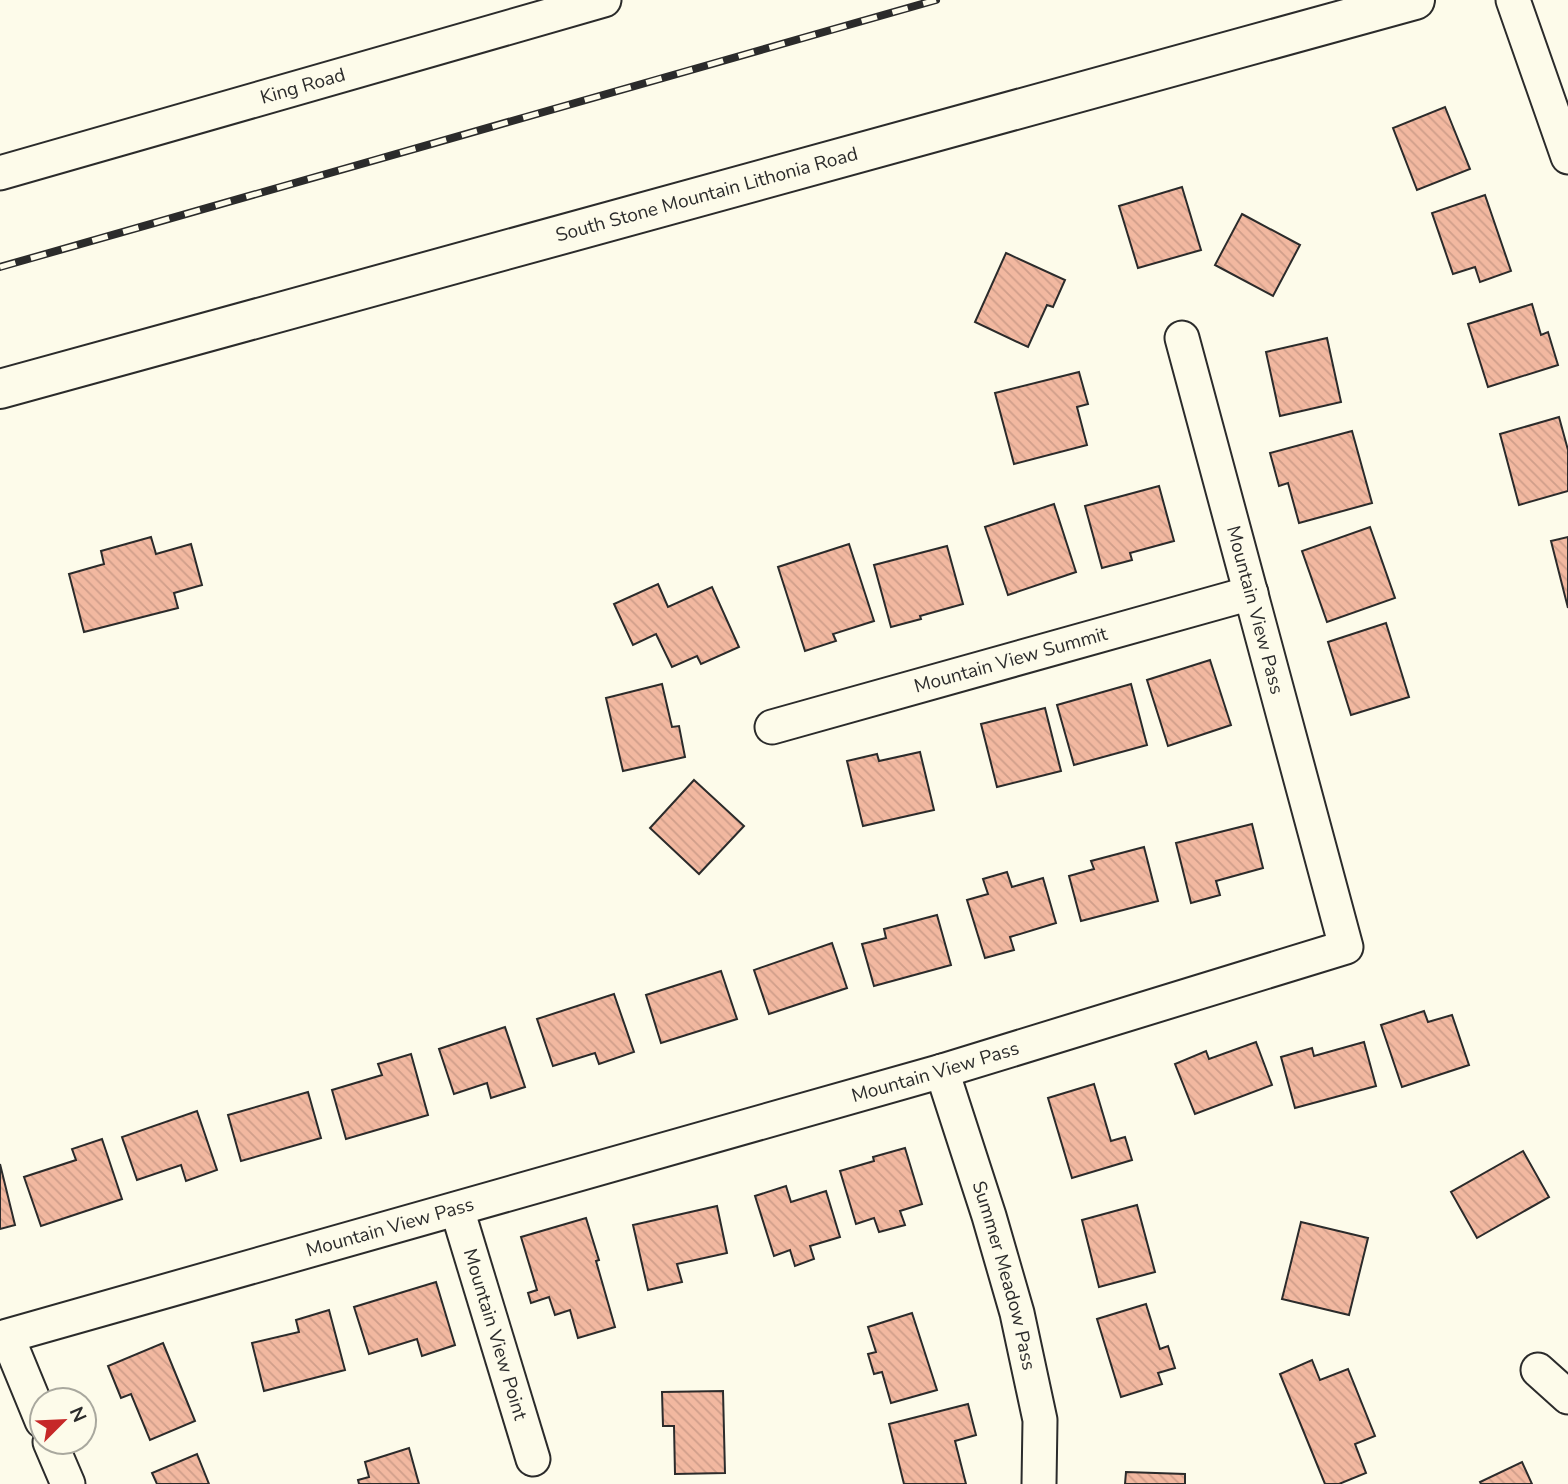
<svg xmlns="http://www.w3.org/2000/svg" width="1568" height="1484" font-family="'Nunito Sans',sans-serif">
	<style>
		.building { fill: url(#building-back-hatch); stroke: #2b2b2b; stroke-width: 2 }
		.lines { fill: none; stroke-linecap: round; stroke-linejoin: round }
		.minor-casing { stroke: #2b2b2b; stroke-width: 37 }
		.major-casing { stroke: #2b2b2b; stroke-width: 42 }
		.minor { stroke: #fdfbea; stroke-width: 33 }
		.major { stroke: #fdfbea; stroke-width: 38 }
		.rail-casing { stroke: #2b2b2b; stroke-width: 8 }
		.rail { stroke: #fdfbea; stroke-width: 5; stroke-dasharray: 16; stroke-linecap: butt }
		.labels { text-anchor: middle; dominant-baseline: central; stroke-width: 5; stroke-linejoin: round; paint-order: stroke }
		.street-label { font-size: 19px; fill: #2b2b2b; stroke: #fdfbea }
	</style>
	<defs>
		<pattern id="building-back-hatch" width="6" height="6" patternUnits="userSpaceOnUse" patternTransform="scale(1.75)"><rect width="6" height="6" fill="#f2b8a0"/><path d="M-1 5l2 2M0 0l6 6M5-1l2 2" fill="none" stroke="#d09e8a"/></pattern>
	</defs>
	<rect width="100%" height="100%" fill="#fdfbea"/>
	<g class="building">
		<path d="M1445,107L1470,169L1417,190L1393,128Z"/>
		<path d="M1182,187L1201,250L1138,268L1119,206Z"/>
		<path d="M1485,195L1511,271L1480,282L1475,267L1453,274L1432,213Z"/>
		<path d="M1242,214L1300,245L1273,296L1215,265Z"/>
		<path d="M1006,253L1065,280L1053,307L1047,305L1028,347L975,322Z"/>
		<path d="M1532,304L1541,335L1548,332L1558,365L1488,387L1468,324Z"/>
		<path d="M1327,338L1341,402L1280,416L1266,352Z"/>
		<path d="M1079,372L1088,404L1077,407L1087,445L1014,464L995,393Z"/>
		<path d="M1559,417L1568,450V491L1519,505L1500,434Z"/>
		<path d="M1352,431L1372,503L1299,523L1288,483L1279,486L1270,453Z"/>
		<path d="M1159,486L1174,541L1130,553L1132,560L1102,568L1085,506Z"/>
		<path d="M1054,504L1076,572L1008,595L985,527Z"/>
		<path d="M1370,527L1395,598L1327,622L1302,551Z"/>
		<path d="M151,537L156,554L191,544L202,585L174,593L178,608L84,632L69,574L104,564L101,551Z"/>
		<path d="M1568,537V608L1551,541Z"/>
		<path d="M849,544L874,621L833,634L836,641L805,651L778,567Z"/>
		<path d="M947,546L963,604L920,616L921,619L891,627L874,565Z"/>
		<path d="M658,584L668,607L712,587L739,647L701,664L697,656L672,667L656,634L633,645L614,604Z"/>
		<path d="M1386,623L1409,697L1351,715L1328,642Z"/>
		<path d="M1210,660L1231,725L1168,746L1147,680Z"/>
		<path d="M662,684L672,727L679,726L685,757L623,771L606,698Z"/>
		<path d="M1131,684L1147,745L1074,765L1057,705Z"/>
		<path d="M1045,708L1061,771L997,787L981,724Z"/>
		<path d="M920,752L934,810L863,826L847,761L877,754L879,761Z"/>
		<path d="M694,780L744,826L699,874L650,828Z"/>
		<path d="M1252,824L1263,868L1216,881L1220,895L1191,903L1176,843Z"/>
		<path d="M1144,847L1158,901L1081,921L1069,876L1094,869L1091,861Z"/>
		<path d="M1007,872L1012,887L1043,878L1056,923L1010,937L1014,950L985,958L967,900L988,894L983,879Z"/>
		<path d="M937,915L951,965L874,986L862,944L886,938L884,929Z"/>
		<path d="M832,943L847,988L769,1014L754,970Z"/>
		<path d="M721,971L737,1019L661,1043L646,995Z"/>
		<path d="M614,994L634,1052L599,1064L595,1053L553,1066L537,1019Z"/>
		<path d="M1424,1011L1428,1022L1452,1015L1469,1065L1402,1087L1381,1025Z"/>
		<path d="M505,1027L525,1087L491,1098L487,1083L454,1094L439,1049Z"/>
		<path d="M1256,1042L1272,1085L1195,1114L1175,1064L1206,1051L1209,1059Z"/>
		<path d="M1364,1042L1376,1086L1295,1108L1281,1057L1312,1048L1314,1056Z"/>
		<path d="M411,1054L428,1115L346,1139L332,1090L382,1075L378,1064Z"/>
		<path d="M1094,1084L1111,1141L1125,1137L1132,1160L1072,1178L1048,1098Z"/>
		<path d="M308,1092L321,1138L241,1161L228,1115Z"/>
		<path d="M197,1111L217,1170L186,1181L181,1165L137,1180L122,1137Z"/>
		<path d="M102,1139L122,1199L41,1226L24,1177L76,1160L72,1149Z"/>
		<path d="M905,1148L922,1204L900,1211L905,1225L879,1232L874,1218L856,1224L840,1171L874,1161L873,1157Z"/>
		<path d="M1523,1151L1549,1197L1477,1238L1451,1192Z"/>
		<path d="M0,1164L15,1225L0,1229Z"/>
		<path d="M786,1186L791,1202L826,1191L840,1237L810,1246L814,1259L795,1266L790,1250L774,1256L755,1196Z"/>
		<path d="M1137,1205L1155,1272L1099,1287L1082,1220Z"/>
		<path d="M717,1206L727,1253L677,1264L682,1282L648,1290L633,1225Z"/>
		<path d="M586,1218L599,1260L596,1261L615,1327L578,1338L570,1310L555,1315L549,1297L531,1303L528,1293L537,1290L521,1237Z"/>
		<path d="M1301,1222L1368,1238L1349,1315L1282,1299Z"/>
		<path d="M436,1282L455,1345L422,1356L417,1339L369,1354L354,1307Z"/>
		<path d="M1146,1304L1160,1349L1168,1346L1175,1368L1158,1373L1162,1384L1121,1397L1097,1319Z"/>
		<path d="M329,1310L345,1370L264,1391L252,1343L299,1332L296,1320Z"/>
		<path d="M912,1313L937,1390L891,1403L882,1372L874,1374L868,1354L876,1352L868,1327Z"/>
		<path d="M163,1343L195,1421L150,1440L131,1394L121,1398L108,1366Z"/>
		<path d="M1312,1360L1320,1380L1348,1369L1375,1436L1355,1444L1366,1473L1339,1484H1325L1280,1374Z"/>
		<path d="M723,1391L725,1473L675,1474L674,1426H663L662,1392Z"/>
		<path d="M968,1404L976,1435L955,1441L966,1484H904L889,1424Z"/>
		<path d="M409,1448L419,1484H359L358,1480L369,1477L365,1462Z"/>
		<path d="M197,1454L209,1484H157L152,1473Z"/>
		<path d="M1522,1462L1532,1484H1481L1480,1482Z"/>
		<path d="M1126,1472L1185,1474V1484H1125Z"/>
	</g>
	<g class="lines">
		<defs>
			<g id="minor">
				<path d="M1513,0L1568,157"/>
				<path id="s1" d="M0,173L604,0"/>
				<path id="s2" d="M772,727L1251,593"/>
				<path id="s3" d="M942,1071L989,1216L1017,1313L1040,1420L1039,1484"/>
				<path id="s4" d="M457,1209L533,1459"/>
				<path d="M1538,1370L1568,1397"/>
				<path id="s5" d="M42,1421L7,1336L942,1071L1346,947L1182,338"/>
				<path d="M50,1442L68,1484"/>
			</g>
			<g id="major">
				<path id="s6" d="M0,389L1415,0"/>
			</g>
		</defs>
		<use href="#minor" class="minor-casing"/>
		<use href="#major" class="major-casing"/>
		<use href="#minor" class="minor"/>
		<use href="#major" class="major"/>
		<defs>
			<path id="rail" d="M0,267L936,0"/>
		</defs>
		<use href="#rail" class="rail-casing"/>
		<use href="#rail" class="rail"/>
	</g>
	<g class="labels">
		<g class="street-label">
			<text stroke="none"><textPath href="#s1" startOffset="315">King Road</textPath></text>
			<text stroke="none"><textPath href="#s6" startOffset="733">South Stone Mountain Lithonia Road</textPath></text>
			<text transform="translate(1255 610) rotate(75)">Mountain View Pass</text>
			<text stroke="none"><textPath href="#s2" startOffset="248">Mountain View Summit</textPath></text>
			<text stroke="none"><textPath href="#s5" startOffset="1057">Mountain View Pass</textPath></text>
			<text stroke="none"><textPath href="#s5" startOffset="490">Mountain View Pass</textPath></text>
			<text stroke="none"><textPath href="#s3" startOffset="214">Summer Meadow Pass</textPath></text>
			<text stroke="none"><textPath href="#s4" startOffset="131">Mountain View Point</textPath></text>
		</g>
	</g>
	<g transform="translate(63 1421) rotate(66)"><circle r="33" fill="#fdfbea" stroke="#a9a89e" stroke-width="2"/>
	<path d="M0-5L12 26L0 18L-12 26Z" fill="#c62828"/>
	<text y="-10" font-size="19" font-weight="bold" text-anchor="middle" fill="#2b2b2b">N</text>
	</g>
</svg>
